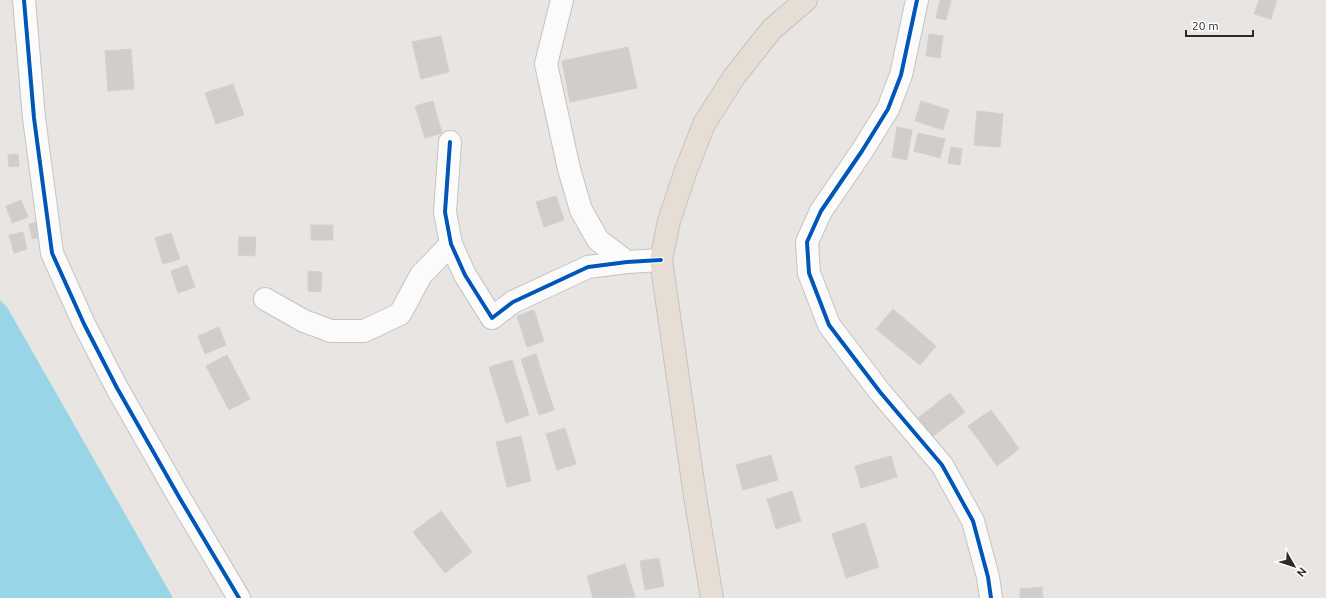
<svg xmlns="http://www.w3.org/2000/svg" width="1326" height="598" font-family="Ubuntu,sans-serif">
	<style>
		.water { fill: #98d6e7 }
		.building { fill: #d0cdcb; stroke: #d3d1cd }
		.lines { fill: none; stroke-linecap: round; stroke-linejoin: round }
		.minor-casing { stroke: #c4c4c4; stroke-width: 24 }
		.trunk-casing { stroke: #c5c3c2; stroke-width: 24 }
		.minor { stroke: #fcfbfb; stroke-width: 22 }
		.trunk { stroke: #e6ded5; stroke-width: 22 }
		.cycleway-casing { stroke: #fff; stroke-width: 6 }
		.cycleway { stroke: #0057b8; stroke-width: 4 }
	</style>
	<rect width="100%" height="100%" fill="#e8e5e2"/>
	<path class="water" d="M0,300L7,307L173,598H0Z"/>
	<g class="building">
		<path d="M940,0H951L946,20L936,18Z"/>
		<path d="M1259,0H1277L1271,19L1254,14Z"/>
		<path d="M929,34L943,36L940,58L926,56Z"/>
		<path d="M441,36L449,72L421,79L412,42Z"/>
		<path d="M628,47L637,88L570,102L562,61Z"/>
		<path d="M131,49L134,89L108,91L105,51Z"/>
		<path d="M233,84L244,115L216,124L205,93Z"/>
		<path d="M433,101L442,133L425,138L415,106Z"/>
		<path d="M921,101L949,110L943,130L915,121Z"/>
		<path d="M977,111L1003,114L1000,147L974,145Z"/>
		<path d="M897,127L912,130L907,160L892,157Z"/>
		<path d="M918,133L945,139L940,158L914,151Z"/>
		<path d="M951,147L962,149L960,165L948,163Z"/>
		<path d="M18,154L19,166L9,167L8,155Z"/>
		<path d="M556,196L564,220L544,227L536,202Z"/>
		<path d="M21,200L28,217L12,223L6,206Z"/>
		<path d="M38,222L41,237L32,239L29,224Z"/>
		<rect x="311" y="225" width="22" height="15"/>
		<path d="M23,232L27,249L14,253L9,235Z"/>
		<path d="M171,233L180,259L163,264L155,238Z"/>
		<path d="M239,237H256L255,256L238,255Z"/>
		<path d="M187,265L195,287L178,293L171,271Z"/>
		<path d="M308,271L322,272L321,292L308,291Z"/>
		<path d="M893,309L936,346L920,365L876,329Z"/>
		<path d="M534,310L544,341L527,347L517,316Z"/>
		<path d="M219,327L226,345L205,354L198,336Z"/>
		<path d="M536,354L554,410L539,415L521,359Z"/>
		<path d="M227,355L250,399L229,410L206,366Z"/>
		<path d="M512,360L529,415L506,423L489,367Z"/>
		<path d="M950,393L965,412L932,437L918,418Z"/>
		<path d="M991,410L1008,433L986,450L968,426Z"/>
		<path d="M565,428L576,464L557,470L546,434Z"/>
		<path d="M1008,433L1019,449L997,466L986,450Z"/>
		<path d="M521,436L531,481L507,487L496,442Z"/>
		<path d="M771,455L778,480L743,490L736,465Z"/>
		<path d="M891,456L897,477L861,488L855,466Z"/>
		<path d="M792,491L801,521L776,529L767,499Z"/>
		<path d="M441,511L472,552L445,573L413,532Z"/>
		<path d="M865,523L872,545L839,556L832,534Z"/>
		<path d="M872,545L879,567L846,578L839,556Z"/>
		<path d="M659,558L664,586L645,590L640,561Z"/>
		<path d="M625,564L635,597L593,598L587,576Z"/>
		<path d="M1042,587L1043,598H1020V589Z"/>
	</g>
	<g class="lines">
		<defs>
			<g id="minor">
				<path d="M24,0L34,118L52,253L84,324L117,388L179,497L239,598"/>
				<path d="M562,0L546,64L569,169L581,210L598,240L627,262"/>
				<path d="M917,0L901,75L888,109L862,151L821,211L807,242L809,273L829,325L880,392L942,465L973,521L988,577L991,598"/>
				<path d="M450,142L445,212L451,244L465,275L492,318L513,302L588,267L627,262L661,260"/>
				<path d="M265,299L304,321L331,331H364L400,314L421,275L451,244"/>
			</g>
			<path id="trunk" d="M712,598L695,496L661,260L669,221L685,173L704,124L734,77L772,29L806,0"/>
		</defs>
		<use href="#minor" class="minor-casing"/>
		<use href="#trunk" class="trunk-casing"/>
		<use href="#minor" class="minor"/>
		<use href="#trunk" class="trunk"/>
		<defs>
			<g id="cycleway">
				<path d="M24,0L34,118L52,253L84,324L117,388L179,497L239,598"/>
				<path d="M917,0L901,75L888,109L862,151L821,211L807,242L809,273L829,325L880,392L942,465L973,521L988,577L991,598"/>
				<path d="M450,142L445,212L451,244L465,275L492,318L513,302L588,267L627,262L661,260"/>
			</g>
		</defs>
		<use href="#cycleway" class="cycleway-casing"/>
		<use href="#cycleway" class="cycleway"/>
	</g>
	<g transform="translate(1294 566) rotate(129)" stroke="#ffffff" stroke-width="3" paint-order="stroke">
	<path d="M0-3L7 15L0 10L-7 15Z" fill="#2b2b2b"/>
	<text y="-6" font-size="11" font-weight="bold" text-anchor="middle" fill="#2b2b2b">N</text>
	</g>
	<path d="M1186 30v6h67v-6" fill="none" stroke="#2b2b2b" stroke-width="2"/>
	<text x="1192" y="30" font-size="12" fill="#2b2b2b" stroke="#ffffff" stroke-width="3" paint-order="stroke">20 m</text>
</svg>
